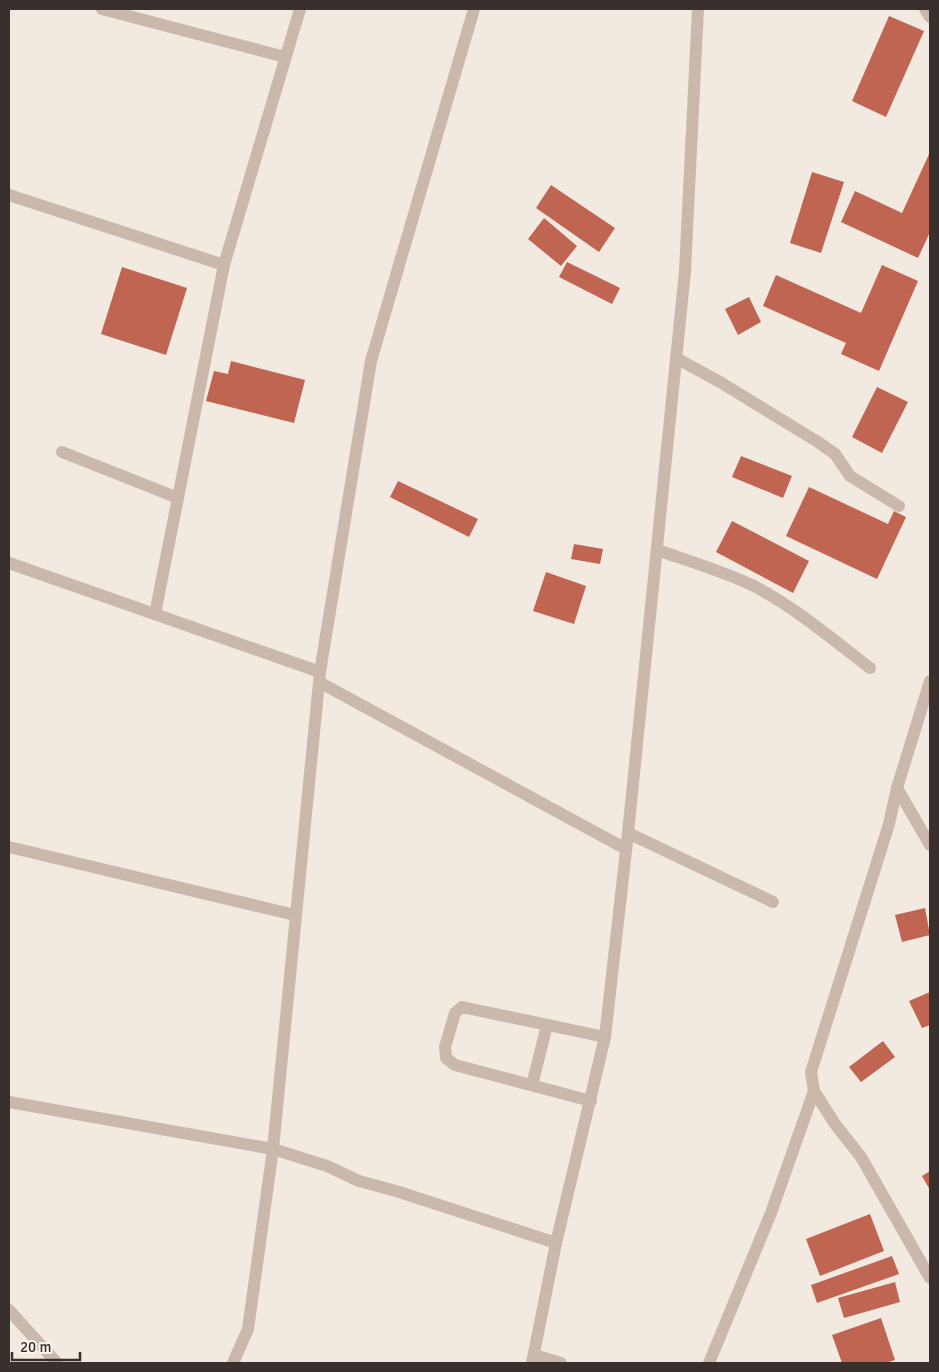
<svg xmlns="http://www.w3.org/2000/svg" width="939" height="1372" font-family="Signika,sans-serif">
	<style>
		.building { fill: #bf6552 }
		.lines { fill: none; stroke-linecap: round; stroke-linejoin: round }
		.minor { stroke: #cab8ad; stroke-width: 12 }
	</style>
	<rect width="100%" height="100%" fill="#f2e9e1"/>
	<g class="building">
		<path d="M889,16L924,31L886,117L852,101Z"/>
		<path d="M930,152V232L918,258L841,222L855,191L902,213Z"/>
		<path d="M812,172L844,182L821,253L790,243Z"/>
		<path d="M551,185L615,228L599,252L536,208Z"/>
		<path d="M544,218L577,246L561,266L528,239Z"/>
		<path d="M567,262L620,288L612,304L559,277Z"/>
		<path d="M882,265L918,281L879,371L841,354L846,343L763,306L776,275L861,313Z"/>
		<path d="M122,267L187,288L166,355L101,334Z"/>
		<path d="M749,297L761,322L738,335L725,309Z"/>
		<path d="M231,361L305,380L294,423L206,401L214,371L228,374Z"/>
		<path d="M877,387L908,402L882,453L852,437Z"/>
		<path d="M741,456L792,476L783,498L732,477Z"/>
		<path d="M398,481L478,519L469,537L390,497Z"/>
		<path d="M809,487L888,524L894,511L906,517L877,579L786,536Z"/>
		<path d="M732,521L809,561L793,593L716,552Z"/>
		<path d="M574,544L603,549L600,564L571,559Z"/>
		<path d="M546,572L586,586L574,624L533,611Z"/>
		<path d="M925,908L930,935L902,942L895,915Z"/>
		<path d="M930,992V1025L922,1028L909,1001Z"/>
		<path d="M883,1041L895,1057L861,1082L849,1067Z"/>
		<path d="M930,1171V1190L922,1176Z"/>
		<path d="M870,1214L884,1251L820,1276L806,1239Z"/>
		<path d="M892,1256L899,1274L817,1303L811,1285Z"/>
		<path d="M895,1282L900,1302L844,1318L838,1298Z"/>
		<path d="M881,1318L895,1360L886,1363H842L832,1335Z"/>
	</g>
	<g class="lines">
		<g class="minor">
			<path d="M102,9L285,57"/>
			<path d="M925,9L930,17"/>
			<path d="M9,195L224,265"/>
			<path d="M676,358L720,382L818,442L835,454L850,476L899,506"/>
			<path d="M62,452L178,498"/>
			<path d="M657,550C689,561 723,571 754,586C796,608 832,639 870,668"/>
			<path d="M9,563L320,672"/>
			<path d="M155,614L224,265L300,9"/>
			<path d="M930,681L897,788L889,824L811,1072L814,1091L835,1124L861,1157L930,1278"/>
			<path d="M319,682L626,849"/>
			<path d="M897,788L930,845"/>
			<path d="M628,833L773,902"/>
			<path d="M9,847L295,915"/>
			<path d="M532,1085L547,1025"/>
			<path d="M591,1101L455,1065L446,1058L445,1047L455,1013L462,1007L605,1037"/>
			<path d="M9,1102L273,1149L327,1166L359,1181L396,1191L556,1243"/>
			<path d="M9,1310L57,1363"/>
			<path d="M534,1355L561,1363"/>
			<path d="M233,1363L248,1329L273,1149L320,672L371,361L474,9"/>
			<path d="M532,1363L556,1243L605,1037L628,833L685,271L698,9"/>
			<path d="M709,1363L771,1213L814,1091"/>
		</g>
	</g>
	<rect width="939" height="1372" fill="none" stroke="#392f2c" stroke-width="20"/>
	<path d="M12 1352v8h68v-8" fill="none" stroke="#392f2c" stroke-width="2.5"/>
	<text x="20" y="1352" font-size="15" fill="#392f2c" stroke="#faf3ee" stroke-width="4" paint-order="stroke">20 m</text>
</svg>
